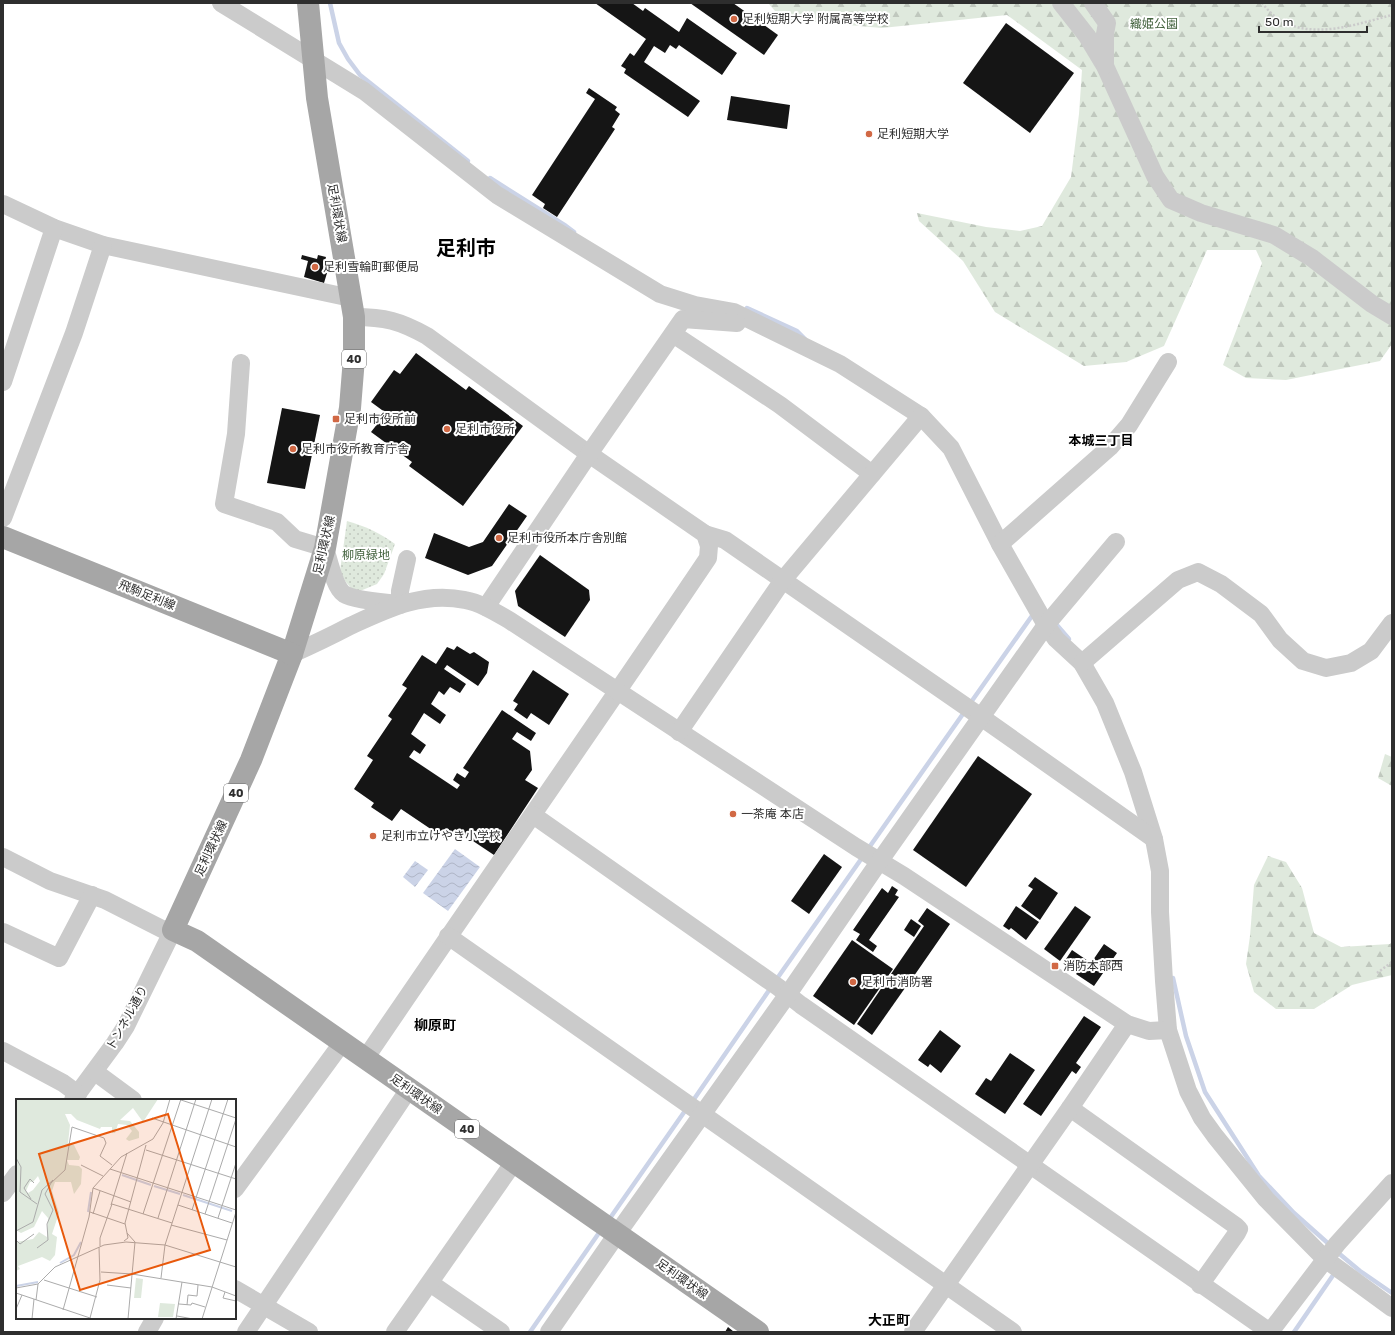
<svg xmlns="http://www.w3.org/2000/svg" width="1395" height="1335" font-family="Rubik,'Noto Sans JP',sans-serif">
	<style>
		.grass { fill: url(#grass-dots) }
		.forest { fill: url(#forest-firs) }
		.water { fill: url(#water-waves) }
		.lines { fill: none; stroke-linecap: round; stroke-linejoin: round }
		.stream { stroke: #cbd3e7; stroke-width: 4.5 }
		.building { fill: #151515 }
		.path { stroke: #cbcbcb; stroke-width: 2.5; stroke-dasharray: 2 2; stroke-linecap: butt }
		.minor { stroke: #cbcbcb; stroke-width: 18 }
		.major { stroke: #a6a6a6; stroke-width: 22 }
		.poi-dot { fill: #d16844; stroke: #fff; stroke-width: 1.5 }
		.labels { text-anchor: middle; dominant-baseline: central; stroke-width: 4; stroke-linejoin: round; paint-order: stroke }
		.shield { fill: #fff; stroke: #6d6d6d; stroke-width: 1 }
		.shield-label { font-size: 11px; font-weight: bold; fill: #2e2e2e }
		.poi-label { font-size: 12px; fill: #2e2e2e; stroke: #fff; text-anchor: start }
		.park-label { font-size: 12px; fill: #456440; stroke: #fff }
		.street-label { font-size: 12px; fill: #2e2e2e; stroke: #fff }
		.neighbourhood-label { font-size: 13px; font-weight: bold; fill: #000; stroke: #fff }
		.quarter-label { font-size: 14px; font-weight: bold; fill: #000; stroke: #fff }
		.town-label { font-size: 20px; font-weight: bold; fill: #000; stroke: #fff }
		.inset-river { fill: none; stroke: #cbd3e7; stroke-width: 2 }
		.inset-road { fill: none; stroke: #ababab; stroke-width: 1 }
		.view { fill: #e8590c; fill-opacity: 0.15; stroke: #e8590c; stroke-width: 2 }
		.inset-edge { fill: none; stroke: #2e2e2e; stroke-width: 2 }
	</style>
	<defs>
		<pattern id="grass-dots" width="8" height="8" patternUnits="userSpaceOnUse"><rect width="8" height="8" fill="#dfe9dd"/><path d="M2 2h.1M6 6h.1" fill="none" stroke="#c0c8be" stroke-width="1.8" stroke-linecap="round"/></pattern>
		<pattern id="forest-firs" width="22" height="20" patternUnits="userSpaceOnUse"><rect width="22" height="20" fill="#dfe9dd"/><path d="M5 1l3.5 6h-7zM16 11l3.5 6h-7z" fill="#c0c8be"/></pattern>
		<pattern id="water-waves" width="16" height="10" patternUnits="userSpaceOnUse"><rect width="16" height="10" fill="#cbd3e7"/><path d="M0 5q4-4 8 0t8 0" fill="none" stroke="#afb5c6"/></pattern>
	</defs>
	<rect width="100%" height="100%" fill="#fff"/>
	<path class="grass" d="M347,521C365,526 380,533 395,544L384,574L377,584L360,591L351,588L345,581L340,571Z"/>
	<g class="forest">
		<path d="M768,3H1392V344L1380,361L1286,380L1246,378L1223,365L1262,263L1256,250H1207L1164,346L1126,362L1084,366L995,312L963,261L919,221L917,213L986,227L1020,231L1042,226L1071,177L1079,114L1082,70L1007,15L882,28L782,19Z"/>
		<path d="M1385,754L1392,757V786L1378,778Z"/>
		<path d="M1268,856L1286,862L1302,888L1314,933L1341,947L1390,944L1392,942V975L1352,985L1314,1009H1276L1254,992L1246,964L1250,936L1254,885Z"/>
	</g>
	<g class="water">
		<path d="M455,849L480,867L448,911L423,893Z"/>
		<path d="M415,861L428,870L415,887L403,877Z"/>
	</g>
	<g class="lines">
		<g class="stream">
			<path d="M330,3L339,43L348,59L360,75L468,161"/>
			<path d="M490,178L566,226L574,232"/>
			<path d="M747,308L797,331L805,339"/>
			<path d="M1056,624L1069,639"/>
			<path d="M969,705L1034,613"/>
			<path d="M868,849L965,711"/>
			<path d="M1173,978L1186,1036L1205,1092L1259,1176L1294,1213L1331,1246"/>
			<path d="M776,980L864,855"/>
			<path d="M692,1102L772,986"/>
			<path d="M608,1221L687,1108"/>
			<path d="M1336,1251L1360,1271L1392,1293"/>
			<path d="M530,1332L601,1230"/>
			<path d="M1294,1332L1336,1271"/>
		</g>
	</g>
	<g class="building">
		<path d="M595,3H632L643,11L645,8L679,32L687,18L737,53L722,75L679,45L676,49L670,45L665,53L654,46L644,62L700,101L688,117L624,73L626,69L621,66L630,53L634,56L646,39Z"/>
		<path d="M690,3H733L778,35L764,55Z"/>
		<path d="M1006,23L1074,73L1030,133L963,83Z"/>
		<path d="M589,88L617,107L615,110L620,114L612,127L615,129L557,217L543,208L545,204L532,195L595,99L586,93Z"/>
		<path d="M731,96L790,105L787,129L727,120Z"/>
		<path d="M302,255L317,259L318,255L326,257L322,272L327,273L324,283L304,277L308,261L301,259Z"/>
		<path d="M416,353L466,390L469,386L523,426L463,506L409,466L412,462L371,432L386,413L371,402L394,370L400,374Z"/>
		<path d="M282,408L320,415L305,489L267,483Z"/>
		<path d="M509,504L527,516L492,566L468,575L425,558L434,533L469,547L483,542Z"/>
		<path d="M540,555L589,590L590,600L565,637L518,606L515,591Z"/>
		<path d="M457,646L470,654L474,652L489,662L487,673L478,686L447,665L444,669L466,684L460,693L450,687L444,695L439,691L431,704L446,715L440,724L424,713L411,734L426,745L420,754L414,750L409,757L457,789L460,785L453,780L457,773L465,778L469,772L463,768L502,710L536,733L531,741L517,732L512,739L530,751L532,770L525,780L538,788L494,855L455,829L447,840L401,809L392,821L371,807L374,803L354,789L373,760L367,756L392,719L388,716L407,688L402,685L422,655L436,664L447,647L454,650Z"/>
		<path d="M533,670L569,694L549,725L531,713L527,719L514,710L518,704L513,701Z"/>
		<path d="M978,756L1032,794L966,887L913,850Z"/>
		<path d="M824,854L842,867L809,914L791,901Z"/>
		<path d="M1035,877L1058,893L1040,920L1021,906L1033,889L1028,886Z"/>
		<path d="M892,886L898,890L895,895L899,897L869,940L877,946L873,952L856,940L860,934L853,930L882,888L888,893Z"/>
		<path d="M1016,906L1039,922L1026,940L1011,928L1009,930L1003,926Z"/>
		<path d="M1075,906L1091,917L1060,961L1044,949Z"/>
		<path d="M927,908L950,924L907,986L891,974L924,926L918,921Z"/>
		<path d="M911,919L921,926L914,937L904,930Z"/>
		<path d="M852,940L893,969L854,1025L813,996Z"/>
		<path d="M1104,944L1117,953L1094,986L1076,974L1080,969L1066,959L1072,950L1091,963Z"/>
		<path d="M889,977L905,988L872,1035L857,1024Z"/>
		<path d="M1084,1016L1101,1027L1076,1063L1081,1067L1076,1074L1072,1071L1041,1116L1023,1104Z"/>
		<path d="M940,1030L961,1046L941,1073L930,1064L928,1067L918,1060Z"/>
		<path d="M1010,1053L1035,1070L1005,1114L975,1094L986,1078L991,1081Z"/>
		<path d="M728,1327L734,1332H725Z"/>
	</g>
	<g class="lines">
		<g class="path">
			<path d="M1262,3C1267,9 1273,16 1280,20C1314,40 1357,24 1392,15"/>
			<path d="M1377,973L1392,962"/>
		</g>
		<g class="minor">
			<path d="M221,3L364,91L497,195L660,294L695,305L734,312L840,364L921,416L951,448L1000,544L1046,625L1056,639L1082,663L1105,703L1133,772L1154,839L1160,871V912L1164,981L1168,1030L1188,1091L1202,1118L1215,1136L1266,1199L1325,1259L1392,1308"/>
			<path d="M1061,3L1087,36L1105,66L1155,176L1171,200L1201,213L1274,235L1312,258L1372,304L1392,316"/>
			<path d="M1093,3L1107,23L1105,34V65"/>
			<path d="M3,204L54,228L103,245L351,298"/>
			<path d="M354,317C385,317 400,321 427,336L589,454L705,534L709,546L708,558C595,726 479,891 365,1059"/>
			<path d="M673,334L780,405L872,474"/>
			<path d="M241,363L236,434L224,504L277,522L295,539L325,548C329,560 334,587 344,594C354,600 387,603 399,604"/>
			<path d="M3,382L54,228"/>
			<path d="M3,518L74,333L103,245"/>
			<path d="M705,534L725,540L981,717L1154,839"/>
			<path d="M1000,544L1110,447L1129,425L1168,362"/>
			<path d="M400,605V591L407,559"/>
			<path d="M486,607L589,454L683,319L737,323"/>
			<path d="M292,654C312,645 331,636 350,626C387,609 423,591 465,600C481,603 495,612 509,620L856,847L904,876L1127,1024L1149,1031L1168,1030"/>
			<path d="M1082,663L1178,580L1198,572L1221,584L1261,614L1280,640L1303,661L1326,668L1351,663L1371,651L1392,623"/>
			<path d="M679,732L783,580L921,416"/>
			<path d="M533,815L778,987L801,1005L1270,1332"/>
			<path d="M3,857L50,881L105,900L162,929L173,930L126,1026L115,1043L73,1100"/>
			<path d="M3,932L59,958L92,895"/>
			<path d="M448,936L1013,1332"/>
			<path d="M3,1051L63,1083L78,1094"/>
			<path d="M95,1072L133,1100"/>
			<path d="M1070,1108L1236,1226L1239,1229L1237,1233L1200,1285"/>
			<path d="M235,1189L342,1043"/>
			<path d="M3,1193L17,1174"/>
			<path d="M430,1283L501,1332"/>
			<path d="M235,1289L309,1332"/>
			<path d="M147,1332L155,1318"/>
			<path d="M246,1332L409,1089"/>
			<path d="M395,1332L514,1162"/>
			<path d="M549,1332L617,1234L788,994L879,862L1046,625L1116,542"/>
			<path d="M913,1332L1070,1108L1127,1024"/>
			<path d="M1270,1332L1337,1244L1392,1183"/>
		</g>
		<g class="major">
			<path d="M308,3L317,98L354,317V358L350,408L325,548L292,654L251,760L173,930L197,941L758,1332"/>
			<path d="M3,537L292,654"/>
		</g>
	</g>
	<g class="poi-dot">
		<circle cx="734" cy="19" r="4"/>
		<circle cx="869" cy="134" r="4"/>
		<circle cx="315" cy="267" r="4"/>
		<rect x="332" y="415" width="8" height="8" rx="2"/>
		<circle cx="447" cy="429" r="4"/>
		<circle cx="293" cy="449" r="4"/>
		<circle cx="499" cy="538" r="4"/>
		<circle cx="733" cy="814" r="4"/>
		<circle cx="373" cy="836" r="4"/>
		<rect x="1051" y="962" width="8" height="8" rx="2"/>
		<circle cx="853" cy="982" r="4"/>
	</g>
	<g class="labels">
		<g class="shield">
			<rect x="342" y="350" width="24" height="18" rx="3"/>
			<rect x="224" y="784" width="24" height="18" rx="3"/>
			<rect x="455" y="1120" width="24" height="18" rx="3"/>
		</g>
		<g class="shield-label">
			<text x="354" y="359">40</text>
			<text x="236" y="793">40</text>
			<text x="467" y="1129">40</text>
		</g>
		<g class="poi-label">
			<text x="742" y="19">足利短期大学 附属高等学校</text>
			<text x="877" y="134">足利短期大学</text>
			<text x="323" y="267">足利雪輪町郵便局</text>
			<text x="344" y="419">足利市役所前</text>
			<text x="455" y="429">足利市役所</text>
			<text x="301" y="449">足利市役所教育庁舎</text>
			<text x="507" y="538">足利市役所本庁舎別館</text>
			<text x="741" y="814">一茶庵 本店</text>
			<text x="381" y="836">足利市立けやき小学校</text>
			<text x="1063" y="966">消防本部西</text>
			<text x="861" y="982">足利市消防署</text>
		</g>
		<g class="park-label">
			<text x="1154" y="24">織姫公園</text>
			<text x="366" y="555">柳原緑地</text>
		</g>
		<g class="street-label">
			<text transform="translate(337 213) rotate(80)">足利環状線</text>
			<text transform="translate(324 545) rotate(-77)">足利環状線</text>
			<text transform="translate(147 595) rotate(22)">飛駒足利線</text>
			<text transform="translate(211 848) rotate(-65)">足利環状線</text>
			<text transform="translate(127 1018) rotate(-61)">トンネル通り</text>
			<text transform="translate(416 1094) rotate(35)">足利環状線</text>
			<text transform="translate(682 1279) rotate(35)">足利環状線</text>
		</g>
		<g class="neighbourhood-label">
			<text x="1101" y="440">本城三丁目</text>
		</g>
		<g class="quarter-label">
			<text x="435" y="1025">柳原町</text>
			<text x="889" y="1320">大正町</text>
		</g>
		<g class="town-label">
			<text x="466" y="248">足利市</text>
		</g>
	</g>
	<g transform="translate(16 1099)">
		<rect width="220" height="220" fill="#fff"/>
		<path d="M120,179L127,180L125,199H118Z" fill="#dfe9dd"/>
		<path d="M0,0H142L127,23L117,9L104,21L114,22L123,33V39L113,42L110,40L116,32L111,26L102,25L99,34H96V28H85L84,30L61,21L55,15H49L54,26L52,44L58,46L64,58L63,61H51L53,66L63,67L66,70L65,85L58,95L55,83H39L36,92L43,114L36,135L41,138L39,156L34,162L26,158L2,167L4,170L0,172V143L17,140L23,133L31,138L32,119L26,112L18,128L5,134L0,131ZM22,77L24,82L17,91L12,94L10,92L14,83H17Z" fill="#dfe9dd" fill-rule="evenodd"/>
		<path d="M144,204L159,205L157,218H142Z" fill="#dfe9dd"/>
		<path class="inset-river" d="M106,76L135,86M138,87L164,95M167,96L216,112M72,113L75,93M44,164L58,156L65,143M0,187L22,183"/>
		<path class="inset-road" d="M162,0L220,19M136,19L220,48M130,51L220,80M0,59L5,68L4,93L21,105M65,66L87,77M94,70L220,111M77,89L115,103M15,100L8,89L14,80L18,84M95,106L111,54M162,106L216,124M176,111L212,0M74,113L109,125M77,115L84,92M127,115L165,0M189,115L220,20M142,119L180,0M202,119L220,64M155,126L211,141M0,132L17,123L26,91L37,81M111,134L119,143M0,141L4,145L18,135M108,142L112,139L109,124L130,46M84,147V139L96,105L156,124M21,149L32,141L31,125L37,111L29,95L35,84L49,71L56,28L88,39L90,44L84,57L96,66M85,173L116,175M116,175L196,188L220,197M145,179L149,146L220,168M28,181L81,198M91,186L115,189M0,189L22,185L39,168L88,146L110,143L149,146L196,0M209,193L207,199L220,202M0,194L77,220M20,201L22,185M163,205L175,206L176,204L189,208M171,206L172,196L181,197L182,186M0,210L6,196M47,211L73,118L77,89L105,58L137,40L147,24L154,0M161,217L177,220M74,219L84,181L83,148M16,220L18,200M112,220L119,143M160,220L166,183M186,220L220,113"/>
		<path class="view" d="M152,15L194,151L64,191L23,55Z"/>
		<rect width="220" height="220" class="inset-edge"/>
	</g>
	<rect width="1395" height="1335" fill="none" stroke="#2e2e2e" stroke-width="8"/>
	<path d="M1259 26v6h108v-6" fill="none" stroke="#2e2e2e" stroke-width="2"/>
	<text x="1265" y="26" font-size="12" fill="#2e2e2e" stroke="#ffffff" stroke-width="3" paint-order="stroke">50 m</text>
</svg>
